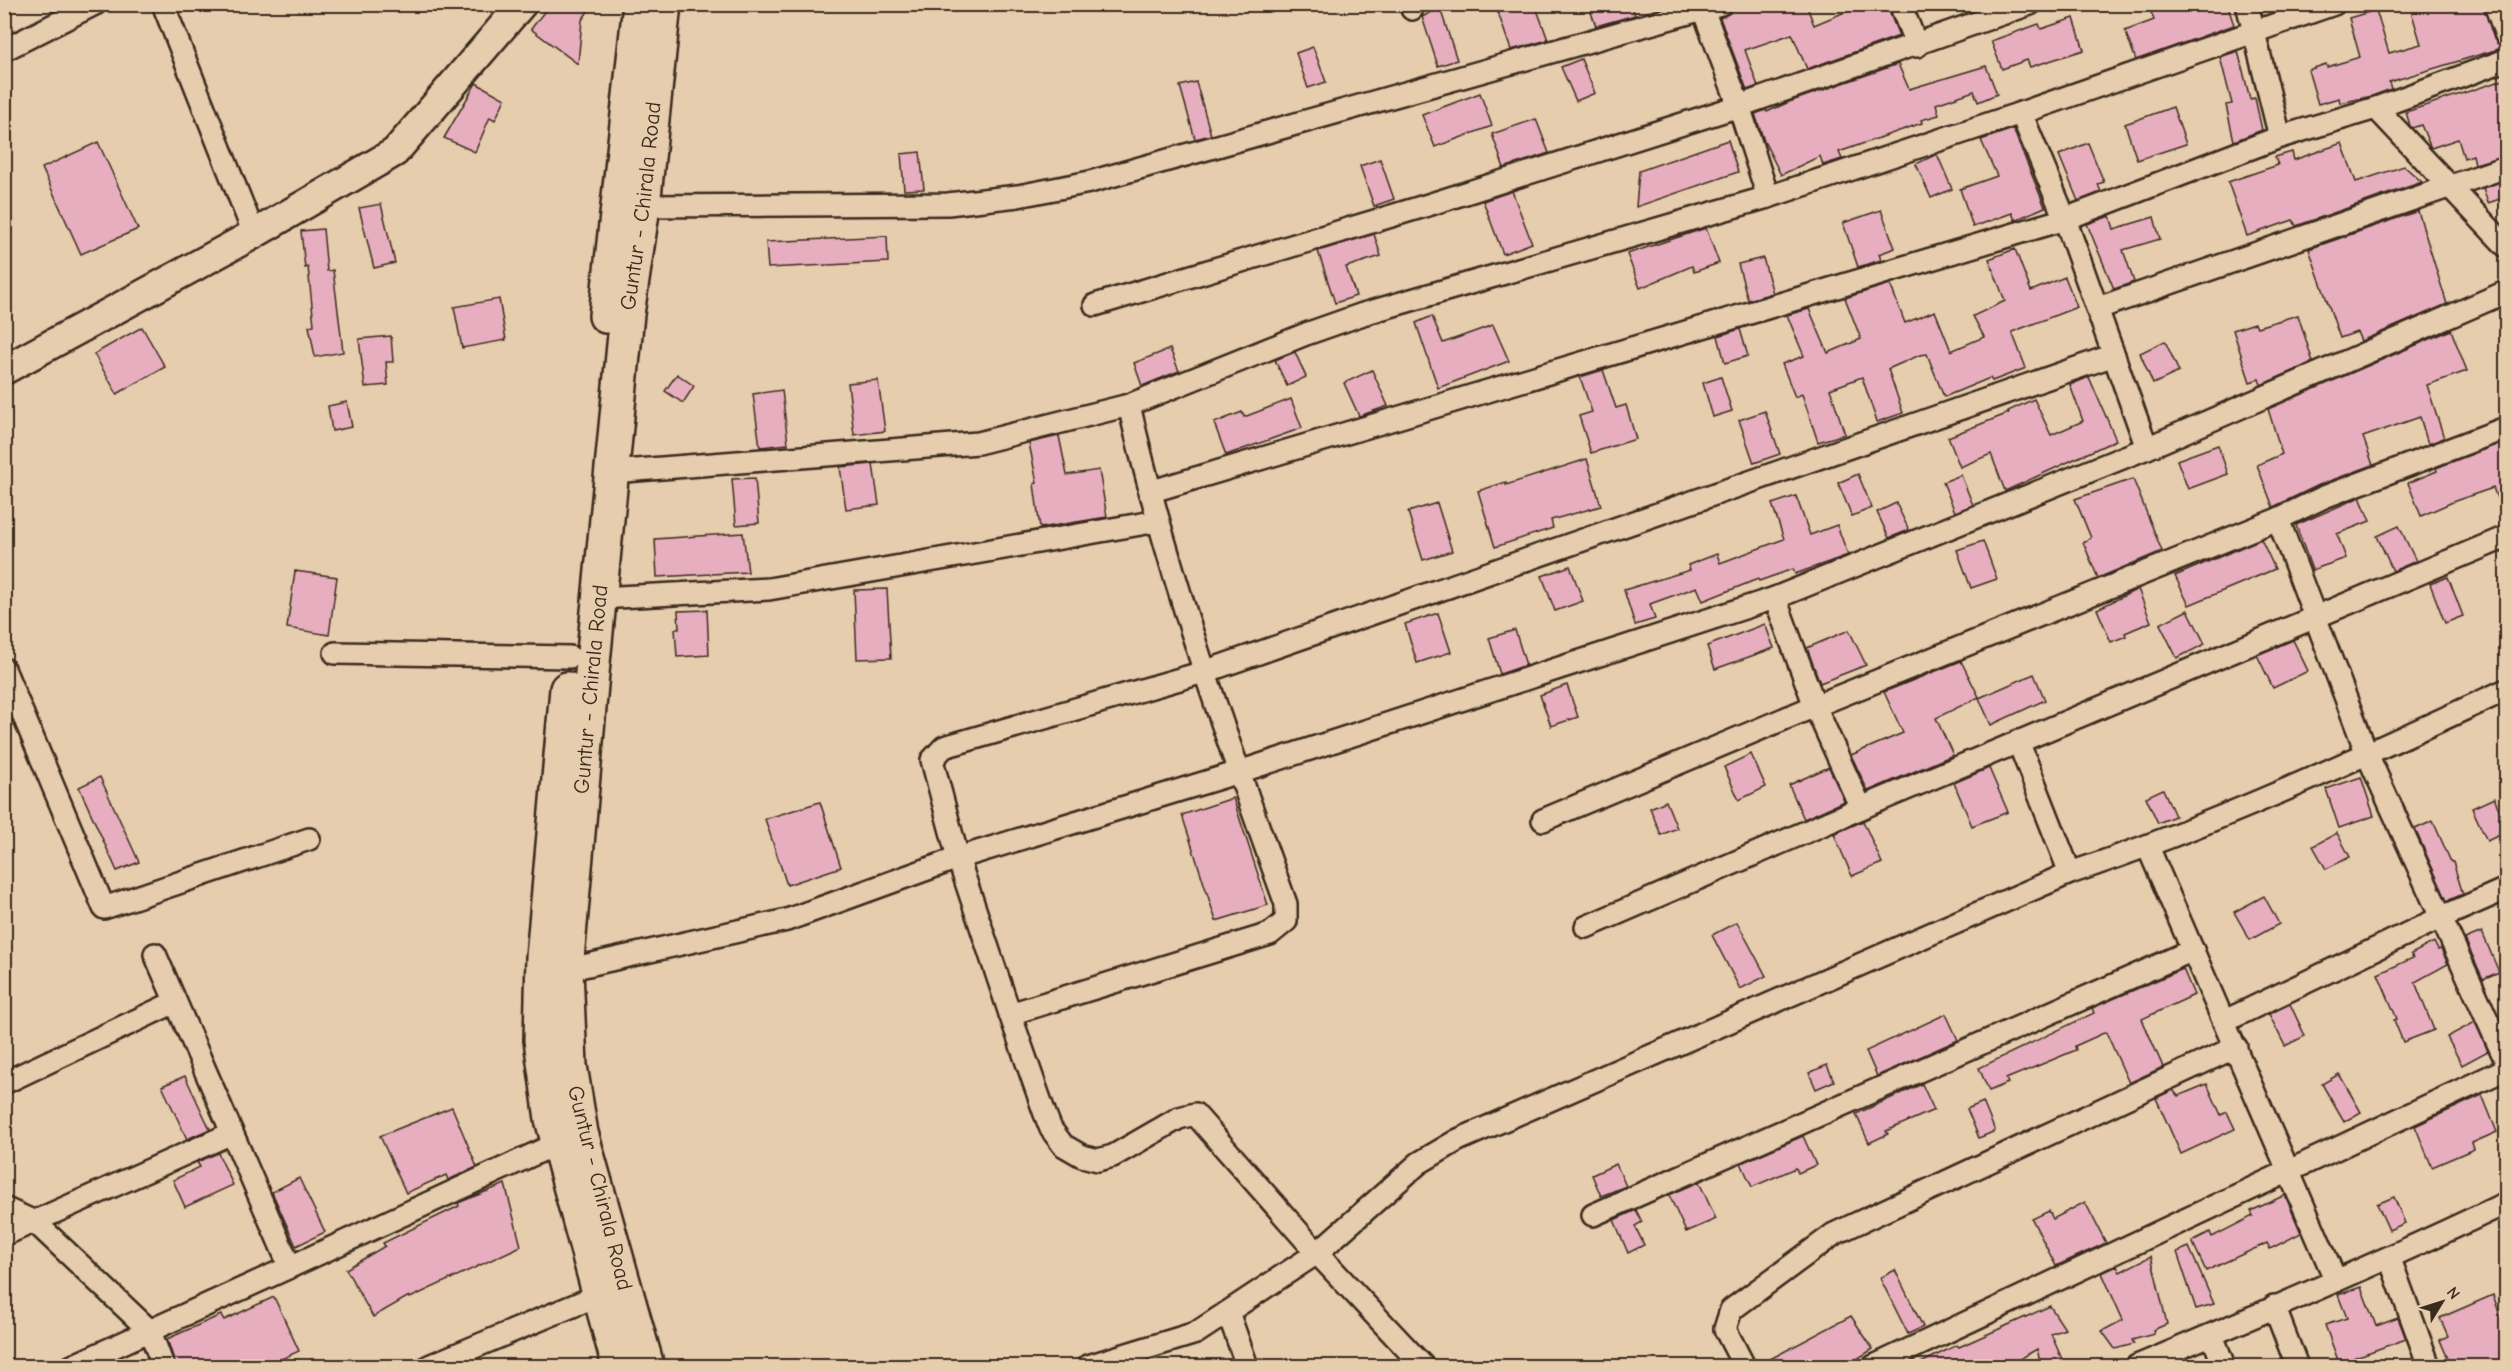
<svg xmlns="http://www.w3.org/2000/svg" width="2511" height="1371" font-family="'Comic Neue',sans-serif">
	<style>
		.building { fill: #e7aebf; stroke: #3b2a1e; stroke-width: 1.5 }
		.lines { fill: none; stroke-linecap: round; stroke-linejoin: round }
		.street-casing { stroke: #3b2a1e; stroke-width: 26 }
		.secondary-casing { stroke: #3b2a1e; stroke-width: 33 }
		.primary-casing { stroke: #3b2a1e; stroke-width: 38 }
		.street { stroke: #e5cdad; stroke-width: 21 }
		.secondary { stroke: #e5cdad; stroke-width: 28 }
		.primary { stroke: #e5cdad; stroke-width: 33 }
		.labels { text-anchor: middle; dominant-baseline: central; stroke-width: 4.5; stroke-linejoin: round; paint-order: stroke }
		.street-label { font-size: 22px; fill: #3b2a1e; stroke: #e5cdad }
	</style>
	<rect width="100%" height="100%" fill="#e5cdad"/>
	<filter id="ink" filterUnits="userSpaceOnUse"><feTurbulence type="fractalNoise" baseFrequency=".0167" numOctaves="2"/><feDisplacementMap in="SourceGraphic" scale="12" xChannelSelector="R" yChannelSelector="G"/><feConvolveMatrix kernelMatrix="1 2 1 2 8 2 1 2 1" color-interpolation-filters="sRGB"/></filter>
	<g filter="url(#ink)">
		<g class="building">
			<path d="M550,4H593L582,20L578,64L531,29Z"/>
			<path d="M1495,4H1535L1548,40L1511,50Z"/>
			<path d="M1588,4H1631L1635,15L1596,26Z"/>
			<path d="M1760,4H1806L1814,25L1864,4H1886L1899,36L1807,69L1792,34L1745,50L1758,86L1747,90L1720,18L1730,13L1733,8L1743,5L1745,10Z"/>
			<path d="M2148,4H2227L2234,25L2136,60L2125,31L2154,20Z"/>
			<path d="M2409,4H2483L2494,39L2502,48L2389,82L2391,89L2372,96L2340,103L2339,98L2318,104L2308,70L2326,64L2327,67L2360,57L2349,18L2376,10L2389,53L2421,44Z"/>
			<path d="M1440,8L1457,60L1438,66L1422,17Z"/>
			<path d="M2074,18L2084,50L2030,67L2027,60L2002,69L1991,41L2039,24L2041,29Z"/>
			<path d="M1313,47L1326,82L1308,88L1296,53Z"/>
			<path d="M2238,51L2250,99L2255,98L2262,130L2234,141L2226,105L2232,104L2220,57Z"/>
			<path d="M1581,59L1595,93L1576,101L1561,67Z"/>
			<path d="M1898,64L1909,89L1986,66L1997,94L1978,102L1974,91L1936,104L1939,115L1921,120L1922,123L1839,152L1842,159L1823,165L1820,156L1781,175L1764,141L1755,114L1766,110L1767,112L1789,102Z"/>
			<path d="M2506,79V155L2475,164L2473,155L2464,158L2458,139L2431,148L2421,125L2412,128L2410,126L2406,112Z"/>
			<path d="M1196,82L1211,135L1195,139L1180,86Z"/>
			<path d="M476,83L505,99L495,120L490,117L475,152L444,138Z"/>
			<path d="M1480,93L1492,126L1435,147L1422,115Z"/>
			<path d="M2173,107L2186,144L2137,160L2125,124Z"/>
			<path d="M1536,119L1549,153L1504,168L1492,134Z"/>
			<path d="M2013,129L2045,207L2015,220L2012,213L1973,227L1960,189L1997,176L1981,140Z"/>
			<path d="M1728,140L1738,172L1636,207L1639,171Z"/>
			<path d="M98,142L138,229L81,254L42,168Z"/>
			<path d="M2088,143L2104,182L2098,184L2101,192L2078,201L2059,155Z"/>
			<path d="M2342,143L2356,182L2404,166L2422,182L2296,226L2293,220L2247,236L2228,182L2278,165L2275,157L2292,152L2294,160Z"/>
			<path d="M920,152L924,189L904,190L901,154Z"/>
			<path d="M1937,154L1952,189L1931,198L1916,164Z"/>
			<path d="M1380,159L1394,199L1374,206L1360,166Z"/>
			<path d="M2506,180V197L2488,203L2483,188Z"/>
			<path d="M1512,191L1532,243L1503,254L1483,201Z"/>
			<path d="M381,204L395,263L374,268L359,208Z"/>
			<path d="M1881,210L1895,248L1879,254L1881,260L1858,267L1843,223Z"/>
			<path d="M2418,211L2447,304L2361,341L2357,332L2340,338L2309,249Z"/>
			<path d="M2110,216L2114,229L2154,217L2160,239L2123,250L2134,282L2114,289L2087,224Z"/>
			<path d="M1706,228L1719,263L1694,272L1692,266L1640,288L1627,254Z"/>
			<path d="M323,229L327,271L333,270L343,352L315,357L309,326L314,325L308,267L305,268L301,231Z"/>
			<path d="M1374,234L1381,256L1346,267L1356,296L1335,303L1318,251Z"/>
			<path d="M887,236L888,262L768,268L766,242Z"/>
			<path d="M2015,249L2031,291L2065,277L2077,307L2012,332L2026,368L1992,381L1990,378L1944,397L1927,354L1920,355L1888,369L1903,413L1877,422L1862,377L1830,389L1845,434L1818,442L1802,394L1795,397L1782,364L1804,356L1787,315L1809,309L1828,353L1861,339L1845,298L1890,284L1905,323L1935,311L1951,351L1984,337L1973,316L2005,301L1989,259Z"/>
			<path d="M1763,258L1773,293L1748,300L1738,264Z"/>
			<path d="M499,299L506,340L462,348L454,307Z"/>
			<path d="M2298,315L2313,362L2261,385L2259,379L2250,382L2233,330L2255,323L2257,327Z"/>
			<path d="M1432,316L1443,343L1493,325L1509,361L1438,388L1416,323Z"/>
			<path d="M142,327L165,367L117,394L94,354Z"/>
			<path d="M1740,329L1748,356L1725,363L1718,336Z"/>
			<path d="M2451,330L2467,371L2427,385L2444,438L2428,444L2420,417L2363,437L2373,465L2319,485L2273,507L2257,465L2282,454L2268,409Z"/>
			<path d="M391,336L393,362H386L388,385L365,387L359,339Z"/>
			<path d="M2165,341L2179,372L2153,384L2140,353Z"/>
			<path d="M1170,349L1179,371L1142,386L1134,363Z"/>
			<path d="M1295,352L1306,377L1287,386L1275,360Z"/>
			<path d="M1372,370L1388,406L1359,416L1344,383Z"/>
			<path d="M1603,370L1616,408L1626,405L1636,439L1591,453L1579,416L1592,412L1580,377Z"/>
			<path d="M677,374L694,386L683,403L665,391Z"/>
			<path d="M1721,377L1732,411L1713,417L1703,383Z"/>
			<path d="M2089,377L2116,440L2005,491L1991,454L1960,467L1948,437L2009,413L2008,411L2034,399L2051,435L2083,421L2070,385Z"/>
			<path d="M878,380L885,431L854,435L848,383Z"/>
			<path d="M782,390L788,444L760,447L753,394Z"/>
			<path d="M1291,399L1302,428L1226,455L1214,423L1242,412L1244,417Z"/>
			<path d="M347,402L352,427L332,431L328,406Z"/>
			<path d="M1765,411L1780,454L1754,463L1739,420Z"/>
			<path d="M1059,436L1067,475L1099,470L1107,517L1040,528L1034,484L1037,483L1029,443Z"/>
			<path d="M2506,441V520L2493,488L2455,501L2421,516L2408,483L2437,471L2436,468Z"/>
			<path d="M2218,445L2228,474L2188,489L2177,460Z"/>
			<path d="M1587,459L1601,506L1551,520L1553,528L1495,547L1478,491L1506,482V485Z"/>
			<path d="M873,464L879,505L846,509L840,467Z"/>
			<path d="M1858,474L1872,508L1852,516L1838,483Z"/>
			<path d="M1961,475L1973,505L1955,512L1943,482Z"/>
			<path d="M755,478L759,523L736,525L732,479Z"/>
			<path d="M2133,479L2162,551L2098,578L2083,542L2091,538L2075,499Z"/>
			<path d="M1796,496L1810,535L1837,525L1848,555L1795,574L1793,569L1759,581L1758,579L1703,601L1697,587L1650,604L1655,619L1635,625L1624,590L1690,570L1688,565L1717,554L1720,563L1784,539L1772,504Z"/>
			<path d="M2360,497L2370,521L2337,534L2346,558L2312,570L2296,525Z"/>
			<path d="M1437,503L1452,551L1423,560L1408,512Z"/>
			<path d="M1896,503L1909,530L1889,538L1877,512Z"/>
			<path d="M2399,526L2416,561L2393,571L2377,536Z"/>
			<path d="M743,533L748,572L657,577L655,539Z"/>
			<path d="M2261,539L2275,569L2189,605L2175,576Z"/>
			<path d="M1983,541L1997,579L1971,588L1957,550Z"/>
			<path d="M1570,566L1583,601L1555,611L1542,576Z"/>
			<path d="M295,571L337,577L329,635L287,628Z"/>
			<path d="M2448,577L2463,616L2445,623L2430,584Z"/>
			<path d="M887,589L891,658L857,659L854,590Z"/>
			<path d="M2138,589L2151,622L2125,633L2126,636L2111,642L2097,609Z"/>
			<path d="M707,610L709,655L677,657L675,629H679L678,611Z"/>
			<path d="M2188,610L2205,644L2177,658L2160,624Z"/>
			<path d="M1438,613L1451,652L1417,663L1405,624Z"/>
			<path d="M1765,624L1774,648L1715,669L1707,646Z"/>
			<path d="M1515,630L1526,665L1500,674L1489,638Z"/>
			<path d="M1849,630L1866,665L1820,683L1807,648Z"/>
			<path d="M2293,640L2308,671L2273,688L2257,655Z"/>
			<path d="M1961,661L1979,697L1936,718L1953,755L1868,791L1851,755L1903,733L1884,692Z"/>
			<path d="M2034,674L2045,700L1991,725L1979,698Z"/>
			<path d="M1567,685L1578,717L1551,726L1540,695Z"/>
			<path d="M1751,754L1766,787L1739,800L1724,767Z"/>
			<path d="M1829,767L1844,801L1804,819L1789,785Z"/>
			<path d="M1989,768L2008,812L1972,826L1954,783Z"/>
			<path d="M100,777L139,862L117,871L79,787Z"/>
			<path d="M2361,777L2374,816L2339,828L2326,789Z"/>
			<path d="M2163,789L2175,816L2158,823L2146,797Z"/>
			<path d="M1233,798L1268,905L1216,921L1182,815Z"/>
			<path d="M2494,798L2506,825V832L2487,841L2472,808Z"/>
			<path d="M1666,801L1677,828L1661,835L1650,808Z"/>
			<path d="M820,802L841,867L787,885L765,819Z"/>
			<path d="M1863,821L1882,863L1852,876L1834,834Z"/>
			<path d="M2433,821L2451,862H2453L2463,894L2447,901L2415,829Z"/>
			<path d="M2337,833L2350,857L2326,869L2313,846Z"/>
			<path d="M2264,896L2279,924L2250,940L2234,912Z"/>
			<path d="M1737,922L1766,976L1740,989L1712,935Z"/>
			<path d="M2482,932L2499,972L2483,979L2465,939Z"/>
			<path d="M2434,942L2438,950L2441,949L2448,964L2415,982L2434,1030L2403,1042L2394,1020L2397,1019L2378,974L2413,958L2411,954Z"/>
			<path d="M2183,969L2194,995L2142,1019L2163,1067L2129,1083L2106,1032L2075,1046L2076,1050L2006,1079L2008,1083L1989,1091L1979,1068L2094,1013L2092,1008Z"/>
			<path d="M2290,1004L2305,1036L2285,1046L2269,1014Z"/>
			<path d="M1946,1014L1958,1040L1877,1076L1866,1051Z"/>
			<path d="M2475,1022L2488,1051L2462,1065L2447,1037Z"/>
			<path d="M1827,1065L1834,1081L1816,1089L1809,1073Z"/>
			<path d="M2339,1074L2361,1112L2344,1122L2322,1084Z"/>
			<path d="M185,1076L210,1129L187,1139L162,1086Z"/>
			<path d="M1922,1084L1934,1110L1886,1131L1888,1134L1869,1143L1856,1114Z"/>
			<path d="M2207,1084L2221,1115L2227,1112L2235,1129L2181,1154L2156,1098L2173,1090L2178,1096Z"/>
			<path d="M2482,1095L2497,1132L2472,1143L2474,1149L2432,1167L2415,1126Z"/>
			<path d="M1983,1102L1995,1131L1979,1138L1967,1109Z"/>
			<path d="M452,1107L477,1167L448,1180L446,1175L406,1193L380,1136Z"/>
			<path d="M1803,1136L1816,1165L1798,1173L1796,1168L1752,1187L1741,1163Z"/>
			<path d="M218,1153L233,1185L185,1207L173,1180L200,1167L197,1162Z"/>
			<path d="M1616,1164L1626,1186L1601,1196L1592,1175Z"/>
			<path d="M299,1178L325,1232L296,1246L272,1192Z"/>
			<path d="M1699,1182L1716,1219L1686,1232L1669,1195Z"/>
			<path d="M505,1184L521,1246L410,1298L409,1296L373,1317L346,1269L385,1246L383,1243L459,1206L458,1203Z"/>
			<path d="M2285,1195L2301,1233L2270,1249L2267,1243L2206,1271L2192,1241L2210,1232L2212,1237L2253,1216L2251,1211Z"/>
			<path d="M2394,1197L2405,1223L2389,1230L2377,1204Z"/>
			<path d="M2085,1202L2106,1243L2056,1266L2032,1219L2049,1211L2053,1219Z"/>
			<path d="M1636,1210L1642,1222L1635,1226L1644,1245L1628,1253L1614,1220Z"/>
			<path d="M2189,1247L2214,1304L2196,1309L2177,1252Z"/>
			<path d="M2151,1256L2167,1324L2153,1330L2154,1334L2132,1340L2134,1344L2115,1349L2102,1331L2123,1320L2102,1273L2117,1266L2120,1272Z"/>
			<path d="M1895,1270L1923,1327L1908,1334L1880,1278Z"/>
			<path d="M2361,1287L2376,1326L2398,1318L2406,1339L2339,1363L2325,1325L2347,1318L2338,1295Z"/>
			<path d="M2493,1295L2506,1332V1366H2451L2440,1340L2448,1336L2440,1318Z"/>
			<path d="M274,1297L299,1351L266,1366H176L167,1339L221,1315L224,1320Z"/>
			<path d="M2050,1306L2065,1329L2051,1334L2065,1366H2041L2037,1349L2008,1366H1915L1957,1345L1959,1347Z"/>
			<path d="M1851,1316L1873,1349L1846,1366H1757Z"/>
		</g>
		<g class="lines">
			<defs>
				<g id="street">
					<path d="M163,4L254,234"/>
					<path d="M1411,4L1412,9"/>
					<path d="M1701,4L1739,106L1768,197"/>
					<path d="M1900,4L1917,46"/>
					<path d="M2247,4L2280,137"/>
					<path d="M2495,4L2506,35"/>
					<path d="M4,50L95,4"/>
					<path d="M2376,108L2506,246"/>
					<path d="M2021,113L2065,219L2147,448"/>
					<path d="M643,206L948,204L1018,196L1090,182L1721,4"/>
					<path d="M1095,305L1428,205L1739,106L2030,4"/>
					<path d="M2098,308L2506,167"/>
					<path d="M1129,405C1168,576 1227,740 1286,904V921L1270,934L1010,1014L958,858L1239,772L1775,598L2147,448L2506,292"/>
					<path d="M612,472L978,443L1129,405L1306,334L1363,314L1768,197L2021,113L2334,4"/>
					<path d="M1149,492L2065,219L2280,137L2376,108L2506,60"/>
					<path d="M2278,519L2367,754L2506,1061"/>
					<path d="M599,598L769,589L1158,521"/>
					<path d="M1775,598L1815,706L1861,808"/>
					<path d="M335,653L570,657"/>
					<path d="M4,669L104,908L309,839"/>
					<path d="M2018,741L2070,873"/>
					<path d="M1543,820L1815,706L2278,519L2324,497L2506,428"/>
					<path d="M2148,847L2336,1281"/>
					<path d="M1586,927L1861,808L2506,537"/>
					<path d="M155,954L290,1267L558,1143"/>
					<path d="M566,970L787,920L958,858L932,760L944,747L1204,672L2114,355"/>
					<path d="M1010,1014L1045,1114L1051,1129L1063,1145L1082,1156L1098,1160L1113,1156L1179,1118L1195,1114L1317,1253L1423,1366"/>
					<path d="M2225,1021L2440,918L2506,889"/>
					<path d="M4,1083L175,1002"/>
					<path d="M4,1208L35,1222L150,1331L163,1366"/>
					<path d="M1593,1215L2193,950"/>
					<path d="M4,1235L232,1133"/>
					<path d="M2390,1259L2429,1366"/>
					<path d="M2274,1306L2297,1366"/>
					<path d="M1228,1312L1247,1366"/>
					<path d="M2212,1335L2224,1366"/>
					<path d="M72,1366L290,1267"/>
					<path d="M429,1366L599,1295"/>
					<path d="M1088,1366L1196,1333L1317,1253L1419,1163L1458,1140L2070,873C2220,823 2363,756 2506,690"/>
					<path d="M1744,1366L1725,1329L1731,1310L1834,1234L2236,1047"/>
					<path d="M1874,1366L2506,1069"/>
					<path d="M2137,1366C2261,1314 2385,1261 2506,1203"/>
				</g>
				<path id="secondary" d="M4,370L254,234L395,152L522,4"/>
				<g id="primary">
					<path d="M606,316L640,4"/>
					<path d="M567,689L543,957L541,1040L552,1119L619,1366"/>
					<path id="s1" d="M647,1366L581,1133L570,1066L566,970L592,673L627,314L643,206L664,4"/>
				</g>
			</defs>
			<use href="#street" class="street-casing"/>
			<use href="#secondary" class="secondary-casing"/>
			<use href="#primary" class="primary-casing"/>
			<use href="#street" class="street"/>
			<use href="#secondary" class="secondary"/>
			<use href="#primary" class="primary"/>
		</g>
	</g>
	<g class="labels">
		<g class="street-label">
			<text stroke="none"><textPath href="#s1" startOffset="1174">Guntur - Chirala Road</textPath></text>
			<text stroke="none"><textPath href="#s1" startOffset="688">Guntur - Chirala Road</textPath></text>
			<text transform="translate(600 1188) rotate(76)">Guntur - Chirala Road</text>
		</g>
	</g>
	<rect width="2511" height="1371" fill="none" stroke="#e5cdad" stroke-width="24"/>
	<rect x="12" y="12" width="2487" height="1347" fill="none" stroke="#3b2a1e" stroke-width="2" filter="url(#ink)"/>
	<g transform="translate(2442 1302) rotate(52)" stroke="#e5cdad" stroke-width="4.5" paint-order="stroke">
	<path d="M0-4.5L10 22L0 15L-10 22Z" fill="#3b2a1e"/>
	<text y="-9" font-size="16" font-weight="bold" text-anchor="middle" fill="#3b2a1e">N</text>
	</g>
</svg>
